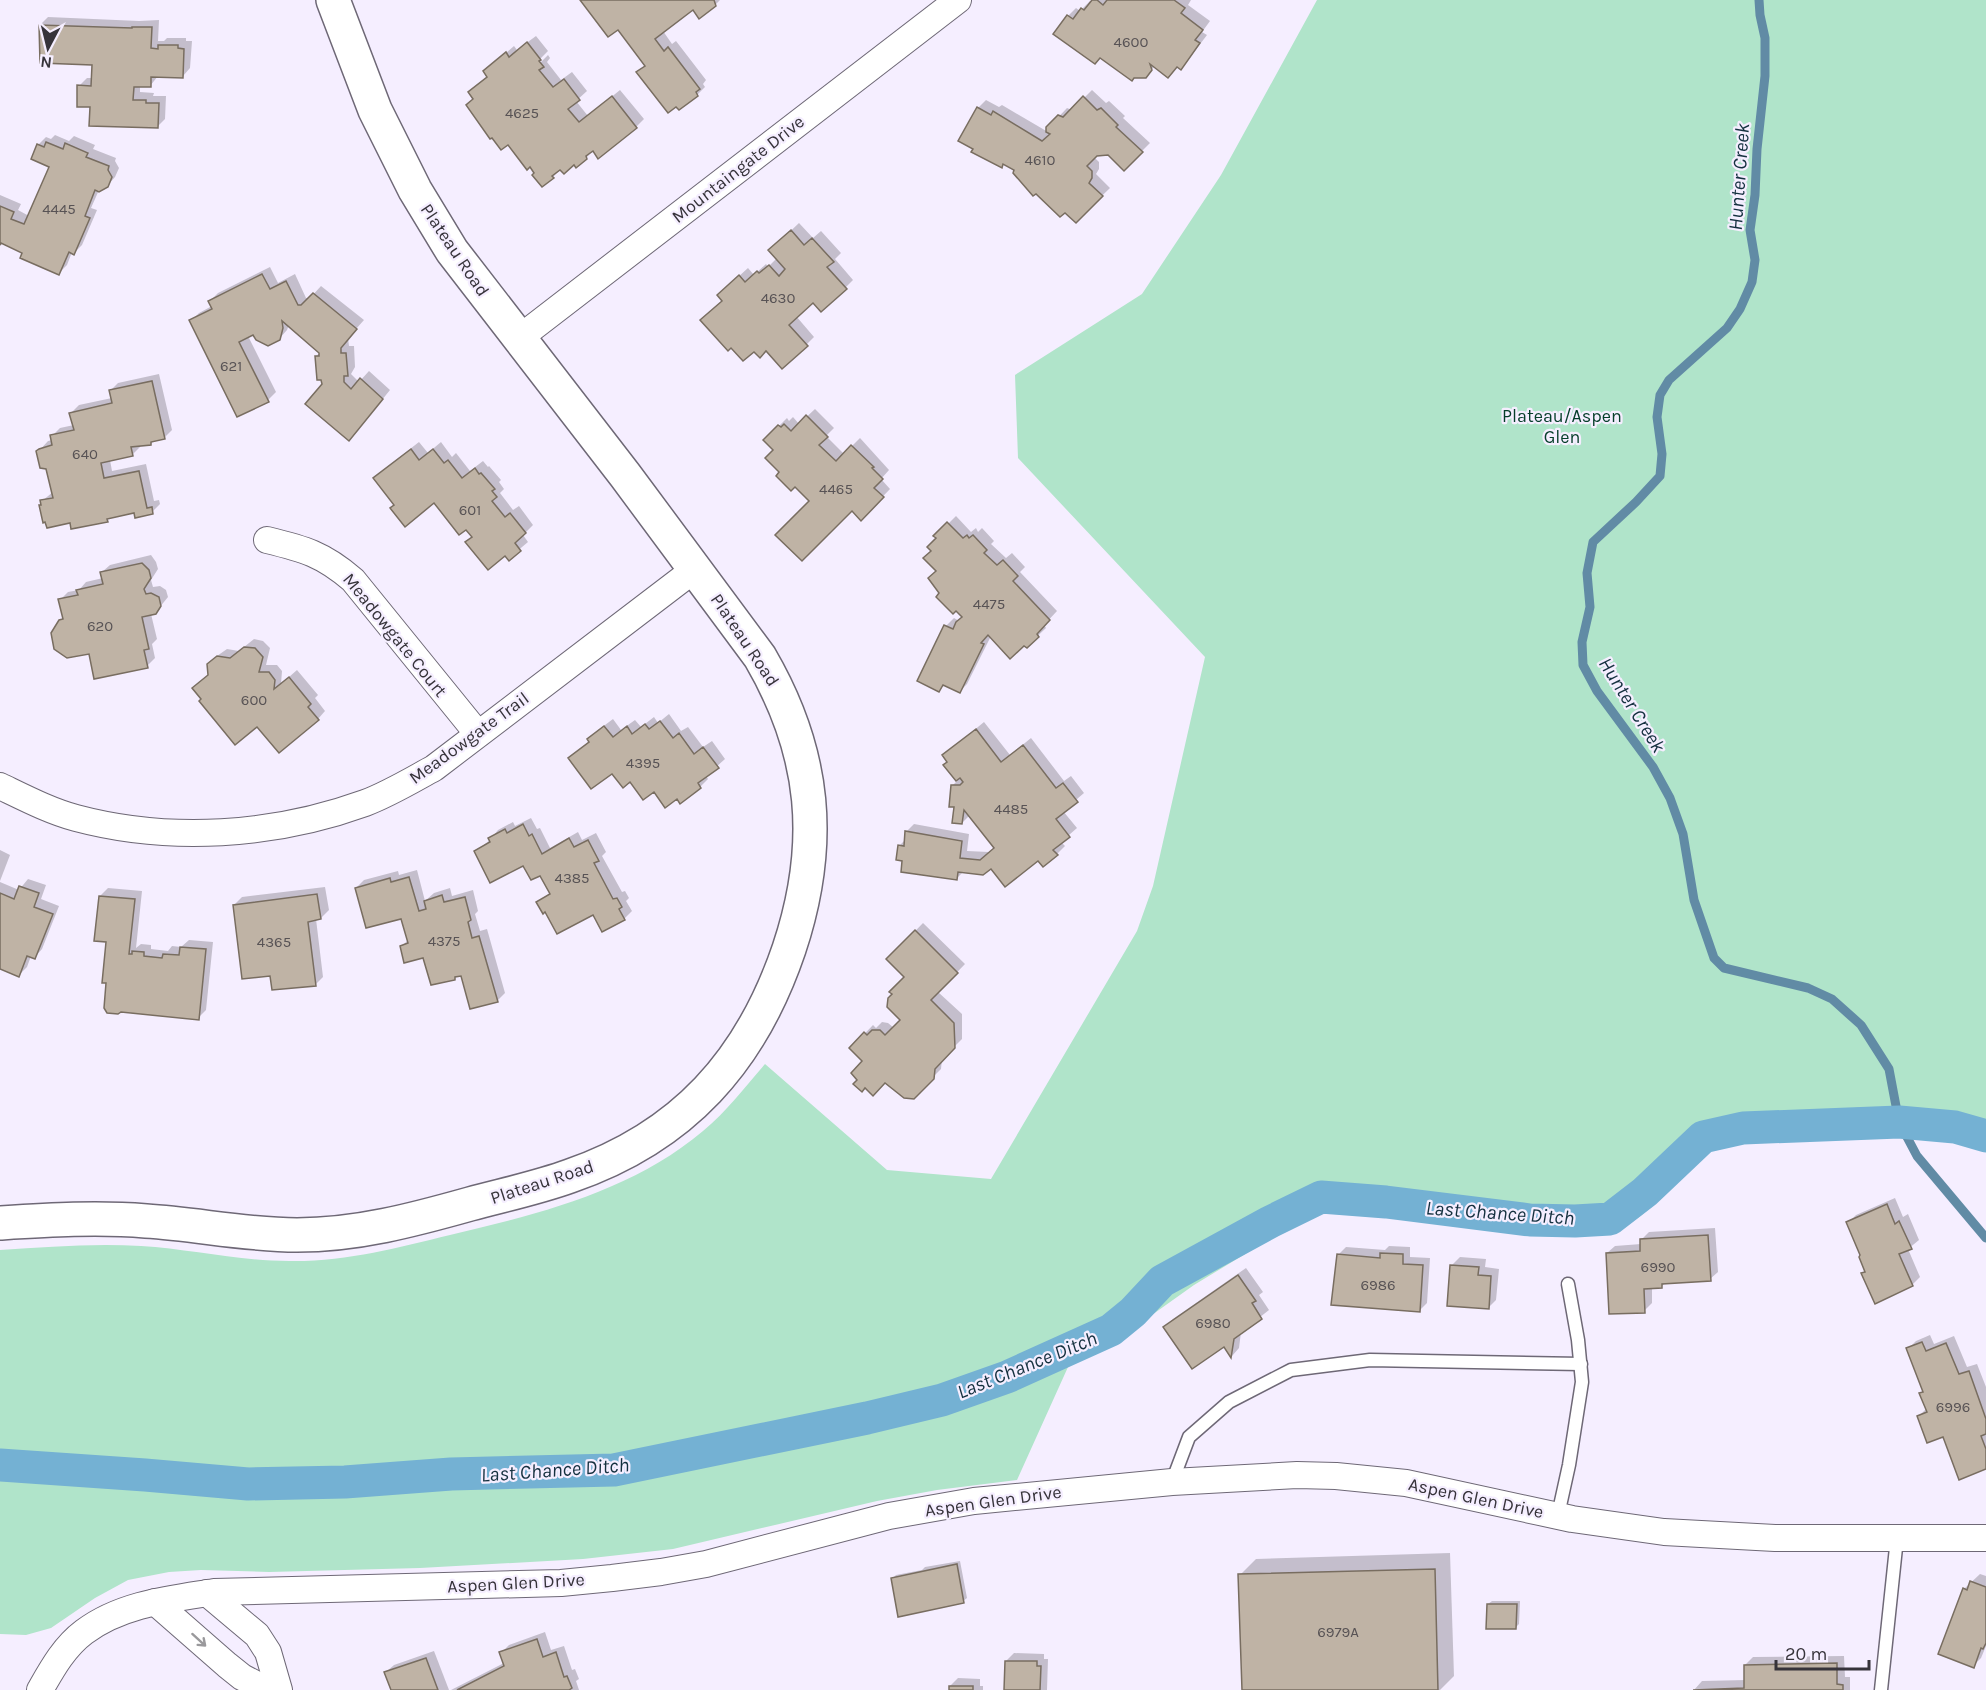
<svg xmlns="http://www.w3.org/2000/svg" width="1986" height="1690" font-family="Karla,sans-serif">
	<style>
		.green { fill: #b0e4ca }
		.shadow { fill: #0003 }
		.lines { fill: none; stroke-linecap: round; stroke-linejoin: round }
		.stream { stroke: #618ba5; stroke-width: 9 }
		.canal { stroke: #74b1d3; stroke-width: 33 }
		.building { fill: #bfb3a5; stroke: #786d60; stroke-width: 1.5 }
		.lane-casing { stroke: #6e6876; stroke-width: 15 }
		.street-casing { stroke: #6e6876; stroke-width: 28 }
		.secondary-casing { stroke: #6e6876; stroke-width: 36 }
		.lane { stroke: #fff; stroke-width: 12 }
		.street { stroke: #fff; stroke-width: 26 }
		.secondary { stroke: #fff; stroke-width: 33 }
		.oneway { stroke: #9a999c }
		.labels { text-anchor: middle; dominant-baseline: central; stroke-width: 4.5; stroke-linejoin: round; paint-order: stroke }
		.number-label { font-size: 15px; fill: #585355 }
		.street-label { font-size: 18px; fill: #36333a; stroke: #f5eeff }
		.park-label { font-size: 18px; fill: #053e2a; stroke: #f5eeff }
		.water-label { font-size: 20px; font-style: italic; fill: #14303f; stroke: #f5eeff }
	</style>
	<rect width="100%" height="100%" fill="#f5eeff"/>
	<path class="green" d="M1317,0H1986V1151C1970,1144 1952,1134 1935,1132C1896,1127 1856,1132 1816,1135C1789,1136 1736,1136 1713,1149C1677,1169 1654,1218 1615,1230C1599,1235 1582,1234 1565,1234L1343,1212H1326L1288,1228L1194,1285L1135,1327L1068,1367L1017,1480L937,1490L877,1501L673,1549L583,1559L420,1568L269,1572L201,1570L169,1572L128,1580L95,1598L51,1628L26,1635L0,1634V1250C47,1247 94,1243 141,1246C190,1249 240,1261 289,1261C345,1262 397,1248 450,1235C539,1214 632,1191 703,1131C727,1111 745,1087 765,1064L887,1170L991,1179L1137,931L1153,886L1205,657L1018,458L1015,375L1142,294L1221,175Z"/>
	<g class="shadow">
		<path d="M581,0H720L715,5L693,8L663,31L672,44L676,41L706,80L703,84L705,87L697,95L638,72L646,65L619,28Z"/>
		<path d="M1094,0H1191L1188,5L1210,21L1202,32L1207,35L1188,60L1181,68L1178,66L1168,76L1155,66L1145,76L1068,16L1076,8L1080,11L1090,1L1092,3Z"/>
		<path d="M48,17L139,21L159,20L158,41H164L167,38H186V41H192L190,68L183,76H158L150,86H140V92L154,93L153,96H166L165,119L157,127L91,106L79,86L87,78H93L94,63L40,25Z"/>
		<path d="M536,36L548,51L533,66L535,68L548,55L550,58L547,62L561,80L572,72L587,91L576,101L588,116L620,90L644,119L636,127L594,150L586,158L561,169L553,177L536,173L474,98L489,76L485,71L514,46L517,50Z"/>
		<path d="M1092,90L1106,103L1109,101L1125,116L1123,118L1150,143L1124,169L1108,154L1097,155L1094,157L1099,162V169L1096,174L1110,188L1076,221L1016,170L1004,163L1001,166L978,108L986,100L999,107L1002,105L1048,132V128L1067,108L1072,110Z"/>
		<path d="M55,135L69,141L74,136L95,145L93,149L116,158L115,161L119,168L115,177L107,186L99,190L91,208L97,210L82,245L74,253L72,252L67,265L59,273L24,252L3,243L0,246V195L21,204L18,210L29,216L51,166L38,145L46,137L51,139Z"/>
		<path d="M799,223L813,238L821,231L841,253L835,259L853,280L845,288L813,301L796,316L814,337L806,345L766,349L723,300L727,287L748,268L754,275L766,264L768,267L777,258L778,243Z"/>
		<path d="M270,267L278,283L295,274L306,298H310L321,286L364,320L348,338L349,346H354L355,367L351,374L359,382L369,371L390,390L357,431L324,384L316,356L321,352L289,325L287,330L279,339L254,333L248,336L276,392L268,400L191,321L199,313L212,306L210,301L218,293Z"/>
		<path d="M159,374L172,430L164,438L154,440L151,444L140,445V447L132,455L110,460L112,471L146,464L154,501L159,500L160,504L152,512L135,511L112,516L107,520L71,521L43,504L42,501L53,492L48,468L38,452L48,441L53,440L52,436L60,428L74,425L71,413L79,405L112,398L110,391L118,383Z"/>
		<path d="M815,409L834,428L826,436L844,454L860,438L889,470L881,479L890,489L861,519L852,509L811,501L781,472L775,450L765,440L787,418L789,421L793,417L799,424Z"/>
		<path d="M419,442L428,453L441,442L452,457L456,453L470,471L483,461L488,467L489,466L501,480L499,482L504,489L500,493L513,510L519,506L533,525L523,535L528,542L509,558L506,554L467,542L473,536L435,501L395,504L383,470Z"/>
		<path d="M956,516L971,532L976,528L978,532L982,528L994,541L991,544L1006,558L1012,553L1025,567L1020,572L1057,611L1044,625L1046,628L1027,646L991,636L967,684L960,691L945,684L939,690L946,626L954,618L959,621L964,617L941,593L933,551L938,538L936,536Z"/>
		<path d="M151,555L156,562L158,569L151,580L153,587L160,586L166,590L168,597L155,613L151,614L157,639L152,644L155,658L147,666L90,652L60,621L64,617L60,600L68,592L79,590L86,582L103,578L102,572L110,565Z"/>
		<path d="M254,639L263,641L270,648L266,665H277L282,671L281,684L297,670L318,695L315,698L325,711L318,719L257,725L209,674L217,656L227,649L239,651Z"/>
		<path d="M669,714L681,731L688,727L703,747L712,741L725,759L706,776L708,779L700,787L677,797L654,790L612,772L570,758L590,741L589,739L597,731L613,719L621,730L635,720L641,727L654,717L658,723Z"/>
		<path d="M984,722L1010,755L1031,738L1064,781L1071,776L1084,793L1063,811L1077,828L1061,842L1065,846L1057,854L1039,859L964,871L957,878L904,859L899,846L905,840L906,832L914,824L969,834L967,851L989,852L995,847L970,815L962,823L956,805L953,785L957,781L945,765L949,762L944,755Z"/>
		<path d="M531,818L537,829L540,828L550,848L578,832L582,840L596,833L606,852L602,856L622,892L625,891L629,898L626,901L632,911L624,919L594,913L546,910L538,902L551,892L541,874L524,864L476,851L490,840L498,830L513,822L515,826Z"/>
		<path d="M0,850L10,855L0,881Z"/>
		<path d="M417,870L425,901L434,893L450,888L452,896L473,890L478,911L475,914L480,931L487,929L505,993L497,1001L462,974L454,978L424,956L401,947L408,940L402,917L356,888L364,880L398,871L399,875Z"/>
		<path d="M28,879L46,885L41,899L59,906L42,949L35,957L31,956L27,967L19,975L0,967V882L19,890Z"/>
		<path d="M325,887L329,910L321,918L316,919L323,977L315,985L272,974L234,905L242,897Z"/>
		<path d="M108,888L142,891L136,948L141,944L151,945V949L168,951L172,946L181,947L189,940L213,942L206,1010L198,1018L107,941L100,896Z"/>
		<path d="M923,923L965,964L938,992L962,1014V1039L942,1059L941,1069L913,1097L898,1091L897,1092L885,1081L860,1080L865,1061L851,1048L873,1025L876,1028L882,1022L888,1023L894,1028L902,1020L906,977L888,959Z"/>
		<path d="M1895,1198L1903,1217L1908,1214L1919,1240L1908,1249L1920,1277L1912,1285L1863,1274L1866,1271L1862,1256L1848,1223L1856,1215Z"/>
		<path d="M1715,1228L1718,1272L1710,1279L1666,1282L1661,1287H1652V1303L1644,1311L1607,1253L1615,1246L1641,1244V1240L1649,1232Z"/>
		<path d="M1389,1246L1410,1247V1257L1430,1258L1427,1303L1419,1311L1338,1255L1346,1247L1385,1250Z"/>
		<path d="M1460,1257L1486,1259L1485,1267L1499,1269L1496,1300L1488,1308L1452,1265Z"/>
		<path d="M1246,1268L1263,1292L1259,1295L1269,1310L1241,1332L1239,1348L1232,1356L1224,1345L1165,1327L1173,1319Z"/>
		<path d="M1930,1335L1934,1344L1954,1336L1967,1367L1977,1364L1986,1387V1468L1919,1416L1927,1408L1921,1394L1924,1390L1908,1349L1916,1341Z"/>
		<path d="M1450,1553L1454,1676L1440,1690H1243L1240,1575L1256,1559Z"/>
		<path d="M960,1561L967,1598L963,1601L893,1578L896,1575L922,1570L925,1567Z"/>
		<path d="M1980,1574L1986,1576V1646L1981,1658L1973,1666L1964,1589Z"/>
		<path d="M1492,1601H1520L1519,1624L1516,1627L1488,1604Z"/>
		<path d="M545,1632L551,1650L564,1646L572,1670L575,1669L579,1679L576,1681L579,1690H451L504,1663L501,1653L509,1645Z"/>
		<path d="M434,1651L449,1690H393L386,1672L394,1665Z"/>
		<path d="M1014,1653L1044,1654V1659H1048L1047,1690H1005L1006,1661Z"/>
		<path d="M1844,1656L1845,1677H1850V1690H1694L1702,1681L1746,1680L1745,1665L1753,1657Z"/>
		<path d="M958,1678L980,1679V1686H983V1690H950V1686Z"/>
	</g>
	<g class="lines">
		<path class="stream" d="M1759,0L1760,15L1765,38V76L1757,149L1755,195L1750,230L1755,260L1752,282L1740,309L1727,328L1669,380L1660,395L1657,417L1662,454L1660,476L1636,502L1593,542L1587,573L1590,607L1582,642L1583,665L1597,691L1653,767L1670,798L1683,834L1694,900L1714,958L1724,968L1808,988L1832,999L1861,1025L1889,1069L1899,1122L1917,1156L1986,1238"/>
		<path class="canal" d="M0,1465L145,1475L248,1484L345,1482L451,1474L614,1470L867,1418L942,1400L1007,1377L1111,1330L1133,1312L1162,1281L1270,1222L1321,1197L1386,1202L1530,1220L1575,1221L1610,1219L1645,1192L1703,1137L1743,1128L1899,1122L1955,1127L1986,1136"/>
	</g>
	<g class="building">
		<path d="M580,0H714L716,6L699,19L693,10L655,39L664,51L668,47L700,89L696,92L698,96L679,110L676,107L668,113L636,72L645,66L618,30L608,37Z"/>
		<path d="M1092,0H1097L1103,5L1107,0H1174L1185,8L1181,13L1203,30L1195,40L1200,43L1181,70L1177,67L1168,78L1150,64L1152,70L1146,78H1134L1132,81L1100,58L1095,64L1053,34L1067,15L1073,19L1081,8L1084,10Z"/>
		<path d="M39,25L132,28V27H152L151,48L158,49V45H178V48L184,49L183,78L151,77V87H134L133,100H146V103H159L158,128L89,126L90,107H77V85L91,86L92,65L40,63Z"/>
		<path d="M527,42L541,60L539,61L544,67L539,70L553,87L564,79L580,100L568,109L579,122L612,96L637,128L598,159L593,151L586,156L587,159L576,168L574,165L564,174L560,170L552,176L554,178L542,187L532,175L534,173L530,167L527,170L508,145L501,150L492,138L490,139L466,105L473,99L468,92L487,77L483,71L506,52L509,57Z"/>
		<path d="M1083,96L1097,110L1101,108L1118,125L1116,127L1143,152L1124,171L1108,155L1097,156L1087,166L1092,171V178L1089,183L1103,196L1076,223L1065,213L1060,217L1036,194L1033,196L1013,173L1014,170L1003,164L1002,168L971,152L973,149L958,141L977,107L991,115L993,111L1042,141L1050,134L1046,132V127L1058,115L1063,117Z"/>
		<path d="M46,142L63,149L65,143L88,153L86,157L109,166L108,170L112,177L108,187L99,192L95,190L85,216L90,218L74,255L69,252L59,275L20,258L22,253L1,243L0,245V206L14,212L11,219L24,224L49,167L31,159L37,144L44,147Z"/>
		<path d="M791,230L804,245L812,238L834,262L827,267L847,289L821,312L813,303L789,325L808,346L782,369L766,351L760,358L754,352L743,361L731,348L728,351L700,320L722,301L717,295L739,275L745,282L757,271L759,273L769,265L779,276L785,269L768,250Z"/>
		<path d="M262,274L270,289L286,281L298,305H301L313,293L357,329L341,348V353H346L348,376H344V382L351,389L360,378L383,399L349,441L305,404L322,384L321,380H317L315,356H319V353L282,321L283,328L280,340L268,346L256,340L253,335L239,342L269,402L237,417L189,320L212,309L208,301Z"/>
		<path d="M152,381L165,439L151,442V445L131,447L133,456L101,463L104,478L139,471L147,508L152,507L153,514L135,518L134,513L107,519L108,522L71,529L70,523L47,528L45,522L43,523L39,505H41L40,500L53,498L46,469L40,468L36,451L39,449L52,445L50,435L74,430L69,413L112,403L109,390Z"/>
		<path d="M806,415L828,437L819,445L836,461L851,445L874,467L872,468L883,479L874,488L884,497L861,521L852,511L802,561L775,535L809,501L795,487L791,491L776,476L779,472L765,458L773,450L763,440L778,425L781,427L784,424L791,431Z"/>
		<path d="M411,449L419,460L433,449L444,463L448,460L462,478L475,468L479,474L481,473L495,489L492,491L497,497L492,501L505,517L510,513L526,533L515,543L521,551L509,561L505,556L488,570L465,542L472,537L466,530L459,535L434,503L405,527L390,508L394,505L373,478Z"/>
		<path d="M947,522L963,538L967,535L969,538L973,535L987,550L984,553L997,565L1003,560L1018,576L1013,581L1050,620L1037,634L1039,637L1027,648L1024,646L1010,659L988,635L981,643L984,644L960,693L943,685L939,692L917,681L944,625L953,629L956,622L962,617L956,611L953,614L936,597L939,593L928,578L936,571L923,558L931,551L927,547L936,538L933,536Z"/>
		<path d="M142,563L149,570L151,578L144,589L146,594L151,593L159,597L161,606L156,614L142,617L149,649L144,650L148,668L94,679L89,654L67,658L54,649L51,633L59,620L63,619L58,599L78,595L76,590L103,584L100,572Z"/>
		<path d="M244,647L255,648L263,657L259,672H269L275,680L274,689L289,677L311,704L308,707L319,720L279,753L257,727L235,745L199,701L201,699L192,688L208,675L207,664L217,656L230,658Z"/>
		<path d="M660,721L673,738L679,733L694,754L703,747L719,768L698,783L701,788L680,804L677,799L665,808L654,792L643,800L630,782L623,788L612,774L591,789L568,758L589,742L587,739L604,726L613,737L627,726L632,734L645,724L649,729Z"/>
		<path d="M976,729L1001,762L1023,745L1056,788L1063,783L1078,802L1056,819L1070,837L1053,850L1058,855L1043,867L1038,861L1005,887L991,869L983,875L958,872L957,880L901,872L902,861L896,860L898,845L904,846L905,831L962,841L960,858L980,860L994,848L964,810L962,824L952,823L954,807H949L951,785H960L963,782L960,778L956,781L943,765L947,762L942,755Z"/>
		<path d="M523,824L529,836L532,834L542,854L569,838L574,847L588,840L599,861L594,863L613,899L617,898L622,907L619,909L625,920L602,932L593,915L557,934L545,912L543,914L536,902L550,894L540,876L531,880L523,866L490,883L474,851L490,842L488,838L505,829L507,833Z"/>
		<path d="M409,877L419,911L426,909L424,901L442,895L444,902L465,897L471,920L468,922L472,938L479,936L498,1002L470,1009L461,976L455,977V980L431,985L423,958L404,963L400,946L408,943L401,919L366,928L355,888L390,878L391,882Z"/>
		<path d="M19,886L39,893L34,907L53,914L35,959L27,956L19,977L0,969V893L14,899Z"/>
		<path d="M317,894L321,919L308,922L316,986L272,990L270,976L242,979L233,905Z"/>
		<path d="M99,896L135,899L129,954H132V951L144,952V956L162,958L163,954L179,955L180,947L206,949L199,1020L121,1012L118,1014L107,1013L104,1008L106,983H102L106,942L94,941Z"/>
		<path d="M915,930L958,973L931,1000L954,1023L955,1048L935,1069L934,1079L914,1099L904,1098L885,1083L873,1096L865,1088L862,1092L853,1084L857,1080L851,1073L862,1061L849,1048L864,1032L867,1035L872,1030H880L885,1035L900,1020L887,1007L888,998L892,994L889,992L904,977L886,959Z"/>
		<path d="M1887,1204L1895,1224L1899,1221L1912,1249L1899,1254L1913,1286L1875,1304L1861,1273L1865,1272L1859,1257L1860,1255L1846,1222Z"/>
		<path d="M1708,1235L1711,1281L1662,1284V1288L1644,1289L1645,1313L1609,1314L1606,1253L1640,1251V1239Z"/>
		<path d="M1380,1253L1403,1254V1264L1423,1265L1420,1312L1331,1305L1337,1254L1380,1258Z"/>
		<path d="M1450,1265L1479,1267L1478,1275L1491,1276L1489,1309L1447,1306Z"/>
		<path d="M1238,1275L1256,1301L1252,1303L1262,1319L1234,1339L1231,1358L1224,1347L1192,1369L1163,1327Z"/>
		<path d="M1922,1342L1926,1351L1946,1343L1959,1374L1969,1371L1986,1419V1434L1981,1436L1986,1449V1469L1959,1480L1943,1437L1927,1443L1917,1416L1927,1412L1919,1393L1923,1392L1906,1348Z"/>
		<path d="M957,1564L964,1603L898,1617L891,1578Z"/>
		<path d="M1435,1569L1438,1690H1242L1238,1574Z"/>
		<path d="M1970,1581L1986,1587V1643L1983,1649L1981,1648L1974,1668L1938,1654L1963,1588L1967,1590Z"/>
		<path d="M1487,1604H1517L1516,1629H1486Z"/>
		<path d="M537,1639L543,1657L556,1652L564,1677L567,1676L572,1688L569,1690H457L504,1666L499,1652Z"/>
		<path d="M426,1658L438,1690H391L384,1672Z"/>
		<path d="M1005,1661H1037V1666H1041L1040,1690H1004Z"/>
		<path d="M1837,1663V1684L1843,1685V1690H1693L1744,1688V1665Z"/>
		<rect x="949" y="1686" width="24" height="4"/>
	</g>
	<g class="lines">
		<defs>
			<g id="lane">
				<path d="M1172,1482L1189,1437L1229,1402L1291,1370L1370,1360L1581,1364"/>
				<path d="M1558,1515L1569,1465L1582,1382L1578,1340L1568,1284"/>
				<path d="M1881,1690L1897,1538"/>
			</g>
			<g id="street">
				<path d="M518,339L958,0"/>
				<path d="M267,540C304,549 323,554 353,580L478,734"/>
				<path d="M0,786C25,798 50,811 76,818C170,843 274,836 365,803C389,794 412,780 434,768L695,569"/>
				<path d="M207,1593L257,1635L268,1652L279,1690"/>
				<path d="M155,1602L227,1665L242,1677L267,1690"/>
				<path d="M40,1690C52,1669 64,1647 84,1632C121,1604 170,1599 214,1592L561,1583L612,1578L661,1572L706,1564L889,1516L974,1501L1172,1482L1297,1475L1336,1476L1406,1483L1572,1519L1664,1532L1775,1538H1986"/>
			</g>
			<path id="secondary" d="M0,1223C49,1220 97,1217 146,1221C196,1224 246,1235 297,1235C357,1235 413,1220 470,1204C503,1195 537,1188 570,1176C683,1137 751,1061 789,949C824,844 816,753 760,657L625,475L452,251L415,190L375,110L333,0"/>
		</defs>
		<use href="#lane" class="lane-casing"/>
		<use href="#street" class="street-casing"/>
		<use href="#secondary" class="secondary-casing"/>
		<use href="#lane" class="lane"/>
		<use href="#street" class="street"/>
		<use href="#secondary" class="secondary"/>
	</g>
	<defs><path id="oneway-shaft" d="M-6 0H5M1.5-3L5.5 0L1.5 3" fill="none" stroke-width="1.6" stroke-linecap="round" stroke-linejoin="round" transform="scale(1.5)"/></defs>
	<use class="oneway" href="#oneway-shaft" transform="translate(199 1640) rotate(42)"/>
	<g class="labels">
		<g class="number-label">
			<text x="1131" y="42">4600</text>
			<text x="522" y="113">4625</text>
			<text x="1040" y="160">4610</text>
			<text x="59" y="209">4445</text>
			<text x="778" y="298">4630</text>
			<text x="231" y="366">621</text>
			<text x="85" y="454">640</text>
			<text x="836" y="489">4465</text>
			<text x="470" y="510">601</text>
			<text x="989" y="604">4475</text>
			<text x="100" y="626">620</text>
			<text x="254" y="700">600</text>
			<text x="643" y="763">4395</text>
			<text x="1011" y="809">4485</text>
			<text x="572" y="878">4385</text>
			<text x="444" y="941">4375</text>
			<text x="274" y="942">4365</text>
			<text x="1658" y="1267">6990</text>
			<text x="1378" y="1285">6986</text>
			<text x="1213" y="1323">6980</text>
			<text x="1953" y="1407">6996</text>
			<text x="1338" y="1632">6979A</text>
		</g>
		<g class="street-label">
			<text transform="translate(738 169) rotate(-38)">Mountaingate Drive</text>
			<text transform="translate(455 250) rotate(56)">Plateau Road</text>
			<text transform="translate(395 635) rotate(51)">Meadowgate Court</text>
			<text transform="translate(745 640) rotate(56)">Plateau Road</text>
			<text transform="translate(469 738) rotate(-36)">Meadowgate Trail</text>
			<text transform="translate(542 1182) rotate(-18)">Plateau Road</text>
			<text transform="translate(1476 1498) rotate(12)">Aspen Glen Drive</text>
			<text transform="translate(993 1501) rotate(-8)">Aspen Glen Drive</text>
			<text transform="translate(516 1583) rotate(-3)">Aspen Glen Drive</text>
		</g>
		<g class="park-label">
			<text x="1562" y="416">Plateau/Aspen<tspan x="1562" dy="21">Glen</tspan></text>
		</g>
		<g class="water-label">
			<text transform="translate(1739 177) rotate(-86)">Hunter Creek</text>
			<text transform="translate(1632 705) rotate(58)">Hunter Creek</text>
			<text transform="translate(1500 1213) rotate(4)">Last Chance Ditch</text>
			<text transform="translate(1027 1365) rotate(-22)">Last Chance Ditch</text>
			<text transform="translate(555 1470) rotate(-4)">Last Chance Ditch</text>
		</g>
	</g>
	<g transform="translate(48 48) rotate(187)" stroke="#f5eeff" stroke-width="4.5" paint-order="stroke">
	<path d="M0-4.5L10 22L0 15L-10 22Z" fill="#36333a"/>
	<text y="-9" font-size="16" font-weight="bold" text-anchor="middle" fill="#36333a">N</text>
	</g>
	<path d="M1776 1660v9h93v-9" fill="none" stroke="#36333a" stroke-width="3"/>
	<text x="1785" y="1660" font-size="18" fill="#36333a" stroke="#f5eeff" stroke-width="4.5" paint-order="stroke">20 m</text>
</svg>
